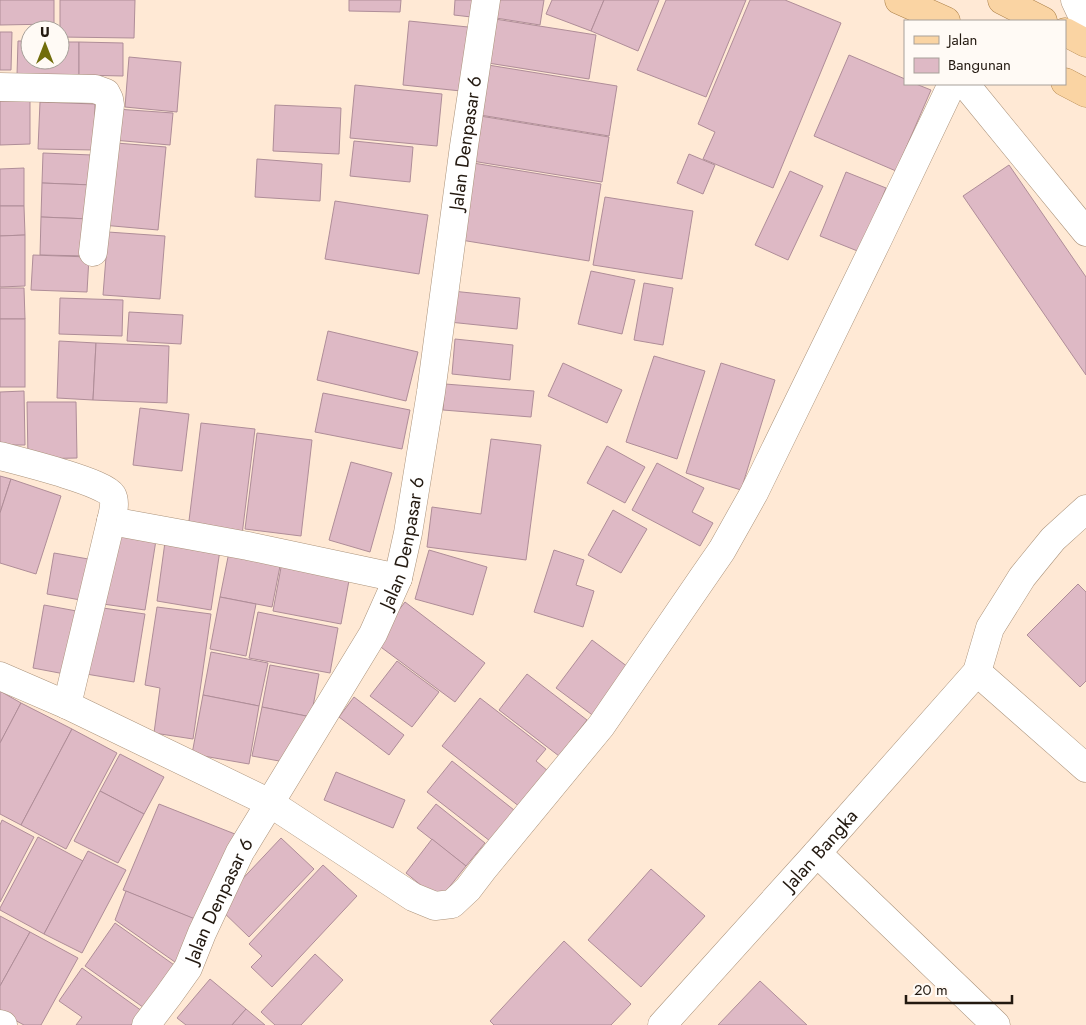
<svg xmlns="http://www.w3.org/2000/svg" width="1086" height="1025" font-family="Jost,sans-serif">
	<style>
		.building { fill: #deb9c5; stroke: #af8d98 }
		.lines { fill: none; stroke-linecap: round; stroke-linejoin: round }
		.minor-casing { stroke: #ab937b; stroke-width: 29 }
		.major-casing { stroke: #ac8048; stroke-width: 29 }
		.minor { stroke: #fff; stroke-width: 28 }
		.major { stroke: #fad4a3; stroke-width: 28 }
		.labels { text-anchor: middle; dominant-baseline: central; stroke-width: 4.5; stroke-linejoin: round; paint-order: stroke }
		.street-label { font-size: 19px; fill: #231910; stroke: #fffaf5 }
	</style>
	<rect width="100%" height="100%" fill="#ffe9d5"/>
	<g class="building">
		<path d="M0,0H54V24L0,25Z"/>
		<path d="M60,0H135L134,38L60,37Z"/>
		<path d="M349,0H401L400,12L349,11Z"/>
		<path d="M455,0H482L480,18L454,15Z"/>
		<path d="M499,0H544L540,25L496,18Z"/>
		<path d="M552,0H604L591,31L546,14Z"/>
		<path d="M604,0H659L638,51L591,31Z"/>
		<path d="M666,0H746L706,97L637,70Z"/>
		<path d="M750,0H785L841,23L773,188L703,159L715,132L698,124Z"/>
		<path d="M495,19L596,35L589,79L488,63Z"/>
		<path d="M409,21L468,27L461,91L403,85Z"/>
		<path d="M0,32H12L11,70H0Z"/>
		<path d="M18,41H30V60H60V42H79V75H17Z"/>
		<path d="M79,42L123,43V76L79,75Z"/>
		<path d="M849,55L905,79V84H916L931,90L896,171L814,136Z"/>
		<path d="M129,57L181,62L177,112L125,107Z"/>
		<path d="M488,65L617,86L609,136L480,115Z"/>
		<path d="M355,85L442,94L437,146L350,138Z"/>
		<path d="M0,101H30V144L0,145Z"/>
		<path d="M40,102L95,104L94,150L38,149Z"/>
		<path d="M275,105L341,108L339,154L273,151Z"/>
		<path d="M116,109L173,113L170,145L113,140Z"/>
		<path d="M480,116L609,137L602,182L472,161Z"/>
		<path d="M354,141L413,147L410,182L350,176Z"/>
		<path d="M116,143L166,147L158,230L102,225Z"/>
		<path d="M43,153L92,155V185L42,183Z"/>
		<path d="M689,154L715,165L703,194L677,183Z"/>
		<path d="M257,159L322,164L320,201L255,197Z"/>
		<path d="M473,163L601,184L589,261L461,240Z"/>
		<path d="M1009,165L1086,277V375L963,196Z"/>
		<path d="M24,168V206H0V169Z"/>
		<path d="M790,171L823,186L788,260L755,245Z"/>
		<path d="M846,172L886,188L860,252L820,236Z"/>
		<path d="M42,183L92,185L90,219L41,217Z"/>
		<path d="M605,197L693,211L682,279L593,265Z"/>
		<path d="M335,201L428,215L419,274L325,259Z"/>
		<path d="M0,206H24L25,235L0,236Z"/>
		<path d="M41,217L90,219L89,256L40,255Z"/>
		<path d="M108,232L165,236L160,299L103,295Z"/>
		<path d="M25,235V286L0,287V236Z"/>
		<path d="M33,255L89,257L87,292L31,290Z"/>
		<path d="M591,271L635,280L622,334L578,324Z"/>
		<path d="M644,283L673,288L663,345L634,340Z"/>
		<path d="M0,288H24L25,319H0Z"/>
		<path d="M452,291L520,298L517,329L449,322Z"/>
		<path d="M60,298L123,300L122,336L59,334Z"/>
		<path d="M129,312L183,315L181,344L127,341Z"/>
		<rect x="0" y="319" width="25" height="68"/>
		<path d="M328,331L418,352L406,401L317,380Z"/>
		<path d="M455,339L513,345L510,380L452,374Z"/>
		<path d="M59,341L96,343L93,400L57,398Z"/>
		<path d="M96,343L169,346L167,403L93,400Z"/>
		<path d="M654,356L705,371L677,459L626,442Z"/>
		<path d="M563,363L622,390L607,423L548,396Z"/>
		<path d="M721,363L775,380L741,490L686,473Z"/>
		<path d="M445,384L534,391L531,417L443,410Z"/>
		<path d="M24,391L25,445H0V392Z"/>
		<path d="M323,393L410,410L402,449L315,432Z"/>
		<path d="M27,402H76L77,458L28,459Z"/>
		<path d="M140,408L189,414L182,471L133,465Z"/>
		<path d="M201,423L255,429L242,535L188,529Z"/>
		<path d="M257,433L312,440L301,536L245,529Z"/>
		<path d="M491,439L541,445L526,560L427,547L432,507L481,514Z"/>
		<path d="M607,446L645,467L625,503L587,483Z"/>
		<path d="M351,462L392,473L370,552L329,540Z"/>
		<path d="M657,463L704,488L692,512L713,523L700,546L632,510Z"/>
		<path d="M0,476L11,479L0,513Z"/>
		<path d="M11,479L61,496L36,574L0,563V513Z"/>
		<path d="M613,510L647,529L621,573L588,555Z"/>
		<path d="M115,534L156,540L145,610L103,604Z"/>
		<path d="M165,542L220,550L211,610L157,601Z"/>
		<path d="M429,550L487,567L473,615L415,599Z"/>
		<path d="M554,550L584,560L576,585L594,591L583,627L534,612Z"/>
		<path d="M229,552L281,561L272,607L220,597Z"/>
		<path d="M54,553L94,560L86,601L47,594Z"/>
		<path d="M282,562L350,575L341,624L273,611Z"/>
		<path d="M1078,584L1086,592V681L1080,687L1027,635Z"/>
		<path d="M220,597L256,604L246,656L210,649Z"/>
		<path d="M405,602L485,663L455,702L374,642Z"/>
		<path d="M44,605L82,612L70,675L33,668Z"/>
		<path d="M96,607L145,614L134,682L86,674Z"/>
		<path d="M157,607L211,614L193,739L154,733L160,688L145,685Z"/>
		<path d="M258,612L338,628L330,673L249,658Z"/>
		<path d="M592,640L632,670L595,717L556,688Z"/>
		<path d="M211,652L268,663L259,706L203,695Z"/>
		<path d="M397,661L439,692L412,727L370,696Z"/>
		<path d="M270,665L319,674L311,717L262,707Z"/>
		<path d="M527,674L587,720L559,756L499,710Z"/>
		<path d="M0,691L21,703L0,743Z"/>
		<path d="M203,695L259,706L249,764L192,754Z"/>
		<path d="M354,697L404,735L389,755L339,717Z"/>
		<path d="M480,698L546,749L536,761L548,771L520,807L442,746Z"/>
		<path d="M21,703L72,729L21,825L0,814V743Z"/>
		<path d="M262,707L311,717L290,763L252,756Z"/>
		<path d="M72,729L117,753L66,849L21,825Z"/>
		<path d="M120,754L164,777L144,814L100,791Z"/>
		<path d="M452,761L514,810L490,841L427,792Z"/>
		<path d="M336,772L405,800L393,828L324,800Z"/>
		<path d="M100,791L144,814L118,863L74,841Z"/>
		<path d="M159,804L240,836L204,923L123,890Z"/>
		<path d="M436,804L485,843L466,866L417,828Z"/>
		<path d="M2,820L34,837L0,902V825Z"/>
		<path d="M38,837L83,861L44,934L0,910V908Z"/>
		<path d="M281,838L314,869L249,937L217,906Z"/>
		<path d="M432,839L466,866L439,900L406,873Z"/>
		<path d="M88,851L126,870L82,953L44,934Z"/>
		<path d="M323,865L357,896L272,987L251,967L262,956L249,944Z"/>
		<path d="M651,869L705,916L641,987L588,940Z"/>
		<path d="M126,891L200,921L182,967L115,920Z"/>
		<path d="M0,916L30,932L0,986Z"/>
		<path d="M115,923L177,967L147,1010L85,966Z"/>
		<path d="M30,932L78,958L41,1025H24L0,1012V986Z"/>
		<path d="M564,941L631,1004L611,1025H494L490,1021Z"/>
		<path d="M315,954L343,980L301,1025H275L261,1012Z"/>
		<path d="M82,968L142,1011L133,1025H76L82,1017L59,1001Z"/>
		<path d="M210,979L246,1009L232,1025H186L177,1018Z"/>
		<path d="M760,981L807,1025H718Z"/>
		<path d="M246,1009L265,1025H232Z"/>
	</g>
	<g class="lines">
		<defs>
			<g id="minor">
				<path d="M1075,0L1082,15L1086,37"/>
				<path d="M965,84L1086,232"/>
				<path d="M0,87L95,89L106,93L109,99L110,105L93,252"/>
				<path d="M0,456C19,461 104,482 112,495C116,502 113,513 111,521L248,546L398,578"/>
				<path d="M977,672L1086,768"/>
				<path d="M0,676L67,705L270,803L413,897L435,906L452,904L468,889L484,868L601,726L722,550L754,493L878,239L952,84"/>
				<path d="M67,705L111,521"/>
				<path d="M817,853L996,1025"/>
				<path d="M0,1024L3,1025"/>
				<path id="s1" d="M146,1025L168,996L188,968L202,933L240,852L373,634L398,578L408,533L431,392L464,146L486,0"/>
				<path id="s2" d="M662,1025L817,853L977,672L990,628L1022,577L1053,539L1086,509"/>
			</g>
			<g id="major">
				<path d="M899,0L946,21"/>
				<path d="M1002,0L1043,21"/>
				<path d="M1065,32L1086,43"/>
				<path d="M1065,82L1086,93"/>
			</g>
		</defs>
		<use href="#minor" class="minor-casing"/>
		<use href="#major" class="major-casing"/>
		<use href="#minor" class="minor"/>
		<use href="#major" class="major"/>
	</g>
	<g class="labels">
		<g class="street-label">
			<text stroke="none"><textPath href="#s1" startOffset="955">Jalan Denpasar 6</textPath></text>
			<text stroke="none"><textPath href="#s1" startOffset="550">Jalan Denpasar 6</textPath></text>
			<text stroke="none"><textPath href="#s2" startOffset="236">Jalan Bangka</textPath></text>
			<text stroke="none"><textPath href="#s1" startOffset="145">Jalan Denpasar 6</textPath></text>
		</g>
	</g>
	<rect x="904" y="20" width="162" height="65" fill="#fffaf5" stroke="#a7a099"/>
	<rect x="914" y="36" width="25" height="8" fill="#fad4a3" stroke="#a7a099"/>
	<text x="948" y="45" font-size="15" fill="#231910">Jalan</text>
	<rect x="914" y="58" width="25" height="15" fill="#deb9c5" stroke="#a7a099"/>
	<text x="948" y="70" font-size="15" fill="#231910">Bangunan</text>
	<g transform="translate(45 45)"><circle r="24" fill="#fffaf5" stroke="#a7a099"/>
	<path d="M0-4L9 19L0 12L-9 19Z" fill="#716d0b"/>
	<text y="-8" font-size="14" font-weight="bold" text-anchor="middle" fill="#231910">U</text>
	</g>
	<path d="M906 995v8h106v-8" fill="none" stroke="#231910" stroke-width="2.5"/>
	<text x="914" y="995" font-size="15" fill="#231910" stroke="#fffaf5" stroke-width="4" paint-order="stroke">20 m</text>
</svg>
